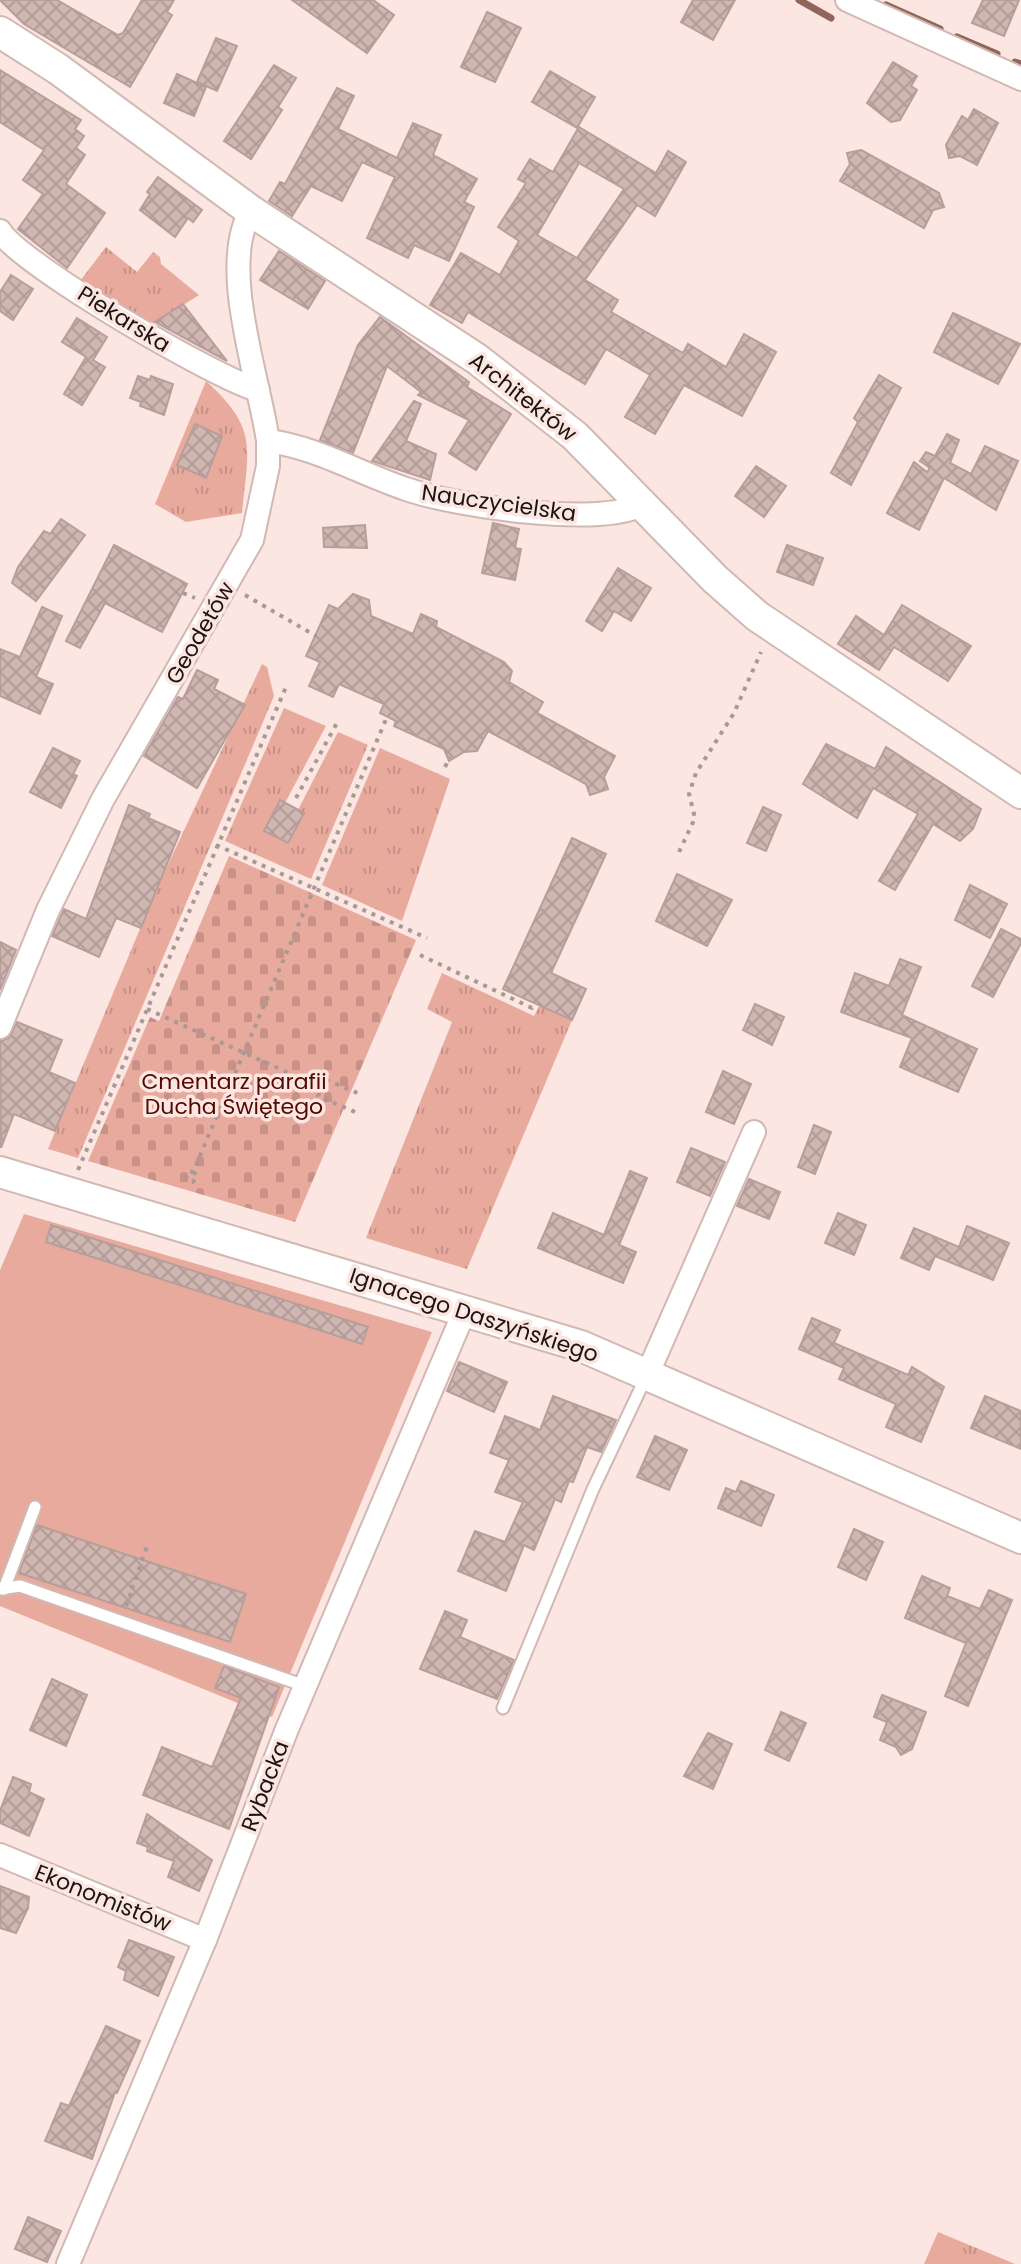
<svg xmlns="http://www.w3.org/2000/svg" width="1021" height="2264" font-family="Poppins,sans-serif">
	<style>
		.grass { fill: url(#grass-tufts) }
		.cemetery { fill: url(#cemetery-stones) }
		.park { fill: #e9aa9e }
		.lines { fill: none; stroke-linecap: round; stroke-linejoin: round }
		.stream { stroke: #91645c; stroke-width: 7 }
		.building { fill: url(#building-cross-hatch); stroke: #b89e9a; stroke-width: 2; fill-rule: evenodd }
		.lane-casing { stroke: #d2b8b3; stroke-width: 15 }
		.street-casing { stroke: #d2b8b3; stroke-width: 26 }
		.secondary-casing { stroke: #d2b8b3; stroke-width: 34 }
		.path { stroke: #a99995; stroke-width: 4; stroke-dasharray: 4 6; stroke-linecap: butt }
		.lane { stroke: #fff; stroke-width: 11 }
		.street { stroke: #fff; stroke-width: 22 }
		.secondary { stroke: #fff; stroke-width: 30 }
		.labels { text-anchor: middle; dominant-baseline: central; stroke-width: 7; stroke-linejoin: round; paint-order: stroke }
		.street-label { font-size: 22px; fill: #1d1412; stroke: #fbe6e1 }
		.park-label { font-size: 22px; fill: #540903; stroke: #fbe6e1 }
	</style>
	<defs>
		<pattern id="grass-tufts" width="24" height="20" patternUnits="userSpaceOnUse" patternTransform="scale(2)"><rect width="24" height="20" fill="#e9aa9e"/><path d="M3 7l-1-3M5 7V3M7 7l1-3M15 17l-1-3M17 17v-4M19 17l1-3" fill="none" stroke="#c79187"/></pattern>
		<pattern id="cemetery-stones" width="16" height="16" patternUnits="userSpaceOnUse" patternTransform="scale(2)"><rect width="16" height="16" fill="#e9aa9e"/><path d="M2 7V4a2 2 0 0 1 4 0v3zM10 15v-3a2 2 0 0 1 4 0v3z" fill="#c79187"/></pattern>
		<pattern id="building-cross-hatch" width="8" height="8" patternUnits="userSpaceOnUse" patternTransform="scale(2)"><rect width="8" height="8" fill="#d0b6b1"/><path d="M0 0l8 8M0 8l8-8" fill="none" stroke="#b29c97"/></pattern>
	</defs>
	<rect width="100%" height="100%" fill="#fbe6e1"/>
	<g class="grass">
		<path d="M106,247L137,272L153,252L160,257L161,264L199,295L153,324L80,281Z"/>
		<path d="M206,381C259,429 248,448 242,513L186,522L155,504Z"/>
		<path d="M262,664L267,667L274,696L78,1158L48,1149L157,888Z"/>
		<path d="M284,708L326,726L285,803L279,801L264,831L287,843L304,813L298,810L338,732L368,745L311,879L225,841Z"/>
		<path d="M380,748L450,779L402,921L322,885Z"/>
		<path d="M442,973L534,1016L540,1005L572,1020L467,1269L366,1238L452,1022L427,1009Z"/>
		<path d="M938,2232L1015,2264H924Z"/>
	</g>
	<path class="cemetery" d="M229,856L416,940L295,1222L88,1161L150,1017L159,1021Z"/>
	<path class="park" d="M24,1214L432,1332L272,1717L0,1606V1270Z"/>
	<g class="lines">
		<g class="stream">
			<path d="M799,0L831,18"/>
			<path d="M886,5L940,29"/>
			<path d="M957,37L997,54"/>
			<path d="M1015,62L1021,64"/>
		</g>
	</g>
	<g class="building">
		<path d="M0,0H57L118,35L123,33L142,0H174L167,12L172,15L130,87L24,24Z"/>
		<path d="M292,0H373L394,15L367,53Z"/>
		<path d="M693,0H735L713,40L681,22Z"/>
		<path d="M983,0H1019L1004,36L972,23Z"/>
		<path d="M487,12L521,28L495,82L461,67Z"/>
		<path d="M216,38L237,46L217,91L197,82Z"/>
		<path d="M893,62L917,76L911,86L917,90L900,120L891,122L867,103Z"/>
		<path d="M274,65L296,78L278,107L282,110L251,159L224,141Z"/>
		<path d="M0,70L81,120L75,129L84,136L76,148L85,155L66,184L105,213L67,268L18,229L43,194L23,180L44,150L0,122Z"/>
		<path d="M550,71L595,97L577,128L532,102Z"/>
		<path d="M177,74L206,87L194,116L164,103Z"/>
		<path d="M337,88L354,96L338,129L397,158L413,123L441,135L433,155L477,179L464,202L474,207L449,261L414,245L408,258L367,238L395,177L362,162L342,201L311,186L292,216L269,201L280,182L285,184Z"/>
		<path d="M974,109L998,123L977,165L960,156L949,158L946,145L962,116L968,120Z"/>
		<path d="M579,127L656,173L668,151L686,162L655,216L637,205L585,280L618,300L611,312L683,353L688,344L726,367L744,334L776,352L742,416L684,385L655,434L625,417L650,375L606,349L585,384L468,312L462,323L430,305L461,253L500,275L519,241L498,227L526,183L518,179L530,159L553,172ZM579,163L624,189L577,258L537,235Z"/>
		<path d="M861,150L939,193L944,207L933,210L924,228L840,181L850,164L847,153Z"/>
		<path d="M158,177L202,210L193,222L188,218L175,237L140,210L150,194L147,192Z"/>
		<path d="M279,251L325,281L308,309L260,280Z"/>
		<path d="M11,275L33,289L13,320L0,311V292Z"/>
		<path d="M183,304L227,361L155,322Z"/>
		<path d="M953,313L1020,344L998,384L934,352Z"/>
		<path d="M380,317L469,382L467,387L511,414L476,470L449,453L469,420L418,395L421,392L387,366L353,453L320,440L358,345Z"/>
		<path d="M77,318L107,337L93,360L105,367L82,405L64,394L86,357L62,342Z"/>
		<path d="M879,375L901,388L851,485L831,473L858,422L854,418Z"/>
		<path d="M138,376L150,380L151,376L173,384L164,415L140,406L141,402L130,398Z"/>
		<path d="M414,401L421,404L406,441L436,454L430,480L372,461Z"/>
		<path d="M195,424L222,436L206,478L177,465Z"/>
		<path d="M947,434L959,440L950,463L971,474L985,446L1018,461L996,510L944,478L919,530L887,513L914,462L927,472L930,468L920,461L926,452L935,456Z"/>
		<path d="M756,466L786,486L764,517L735,496Z"/>
		<path d="M61,519L85,535L36,601L12,583L18,567L44,531L50,534Z"/>
		<path d="M493,523L519,529L515,548L521,549L515,580L482,573Z"/>
		<path d="M365,525L367,548L324,547L323,528Z"/>
		<path d="M114,545L187,584L162,632L105,603L80,648L66,641Z"/>
		<path d="M787,545L823,558L813,585L777,572Z"/>
		<path d="M618,568L651,588L631,621L614,611L602,631L586,621Z"/>
		<path d="M353,594L369,600L371,616L413,634L421,614L437,621L436,627L504,662L512,671L509,682L543,702L537,713L615,756L604,777L608,789L590,795L586,784L488,731L477,751L464,752L449,761L444,749L394,726L396,721L380,713L384,704L339,684L333,697L309,686L320,662L306,656L329,605L338,609Z"/>
		<path d="M902,605L971,646L948,681L894,647L879,670L838,644L856,616L884,635Z"/>
		<path d="M42,607L62,616L36,677L53,684L40,714L0,696V649L20,657Z"/>
		<path d="M197,670L218,680L214,689L245,705L197,788L144,756L178,697L183,699Z"/>
		<path d="M826,744L875,769L886,747L981,809L973,829L960,841L933,824L895,890L879,881L918,814L873,788L857,818L803,784Z"/>
		<path d="M53,748L80,761L73,774L77,776L61,808L30,792Z"/>
		<path d="M280,800L304,813L288,843L264,831Z"/>
		<path d="M129,805L150,814L148,818L180,832L141,928L116,918L99,957L52,936L64,909L86,919Z"/>
		<path d="M763,807L781,815L766,851L747,843Z"/>
		<path d="M572,838L606,854L551,973L586,989L572,1020L503,989Z"/>
		<path d="M677,874L732,900L707,946L656,921Z"/>
		<path d="M970,885L1007,904L990,938L955,920Z"/>
		<path d="M1001,929L1021,939V943L993,997L972,986Z"/>
		<path d="M0,942L16,950L0,990Z"/>
		<path d="M900,959L921,967L902,1015L977,1049L958,1092L900,1067L912,1038L841,1012L855,973L889,986Z"/>
		<path d="M755,1004L784,1017L772,1045L743,1030Z"/>
		<path d="M17,1022L62,1040L49,1072L75,1083L55,1131L14,1114L1,1148L0,1041L9,1038Z"/>
		<path d="M723,1071L751,1084L734,1124L706,1112Z"/>
		<path d="M814,1125L831,1132L815,1174L798,1167Z"/>
		<path d="M691,1148L725,1162L710,1196L677,1182Z"/>
		<path d="M630,1171L647,1178L619,1245L636,1252L623,1283L538,1248L553,1213L604,1235Z"/>
		<path d="M749,1179L780,1192L769,1219L737,1206Z"/>
		<path d="M838,1213L866,1225L854,1255L825,1243Z"/>
		<path d="M51,1225L368,1327L362,1344L46,1242Z"/>
		<path d="M967,1226L1009,1243L993,1280L935,1256L929,1270L901,1258L914,1228L959,1247Z"/>
		<path d="M812,1318L840,1330L834,1343L908,1375L912,1367L944,1387L921,1442L886,1427L896,1404L839,1379L844,1368L799,1349Z"/>
		<path d="M459,1362L507,1382L494,1412L447,1391Z"/>
		<path d="M553,1396L616,1420L601,1452L587,1447L573,1482L569,1481L561,1502L555,1499L534,1550L524,1545L506,1591L458,1571L475,1531L505,1542L523,1502L495,1492L509,1460L490,1453L505,1416L540,1430Z"/>
		<path d="M985,1396L1021,1411V1449L971,1428Z"/>
		<path d="M655,1436L687,1450L669,1490L637,1477Z"/>
		<path d="M741,1481L774,1495L761,1526L718,1508L726,1488L736,1492Z"/>
		<path d="M37,1525L246,1594L230,1642L19,1573Z"/>
		<path d="M854,1529L883,1542L866,1580L838,1567Z"/>
		<path d="M922,1576L950,1588L947,1596L980,1609L989,1590L1012,1600L968,1706L945,1696L966,1643L905,1618Z"/>
		<path d="M445,1611L467,1620L460,1637L514,1660L497,1699L420,1669Z"/>
		<path d="M224,1666L279,1687L229,1829L143,1795L162,1747L212,1767L241,1698L215,1688Z"/>
		<path d="M52,1679L87,1695L66,1746L30,1730Z"/>
		<path d="M882,1695L926,1712L912,1749L901,1755L896,1747L880,1740L887,1722L874,1717Z"/>
		<path d="M781,1712L806,1723L789,1761L765,1750Z"/>
		<path d="M708,1733L732,1744L713,1789L684,1776Z"/>
		<path d="M13,1777L31,1784L29,1792L44,1799L29,1836L0,1823V1811Z"/>
		<path d="M147,1814L212,1860L199,1891L168,1877L174,1861L147,1851L148,1847L137,1843Z"/>
		<path d="M0,1886L29,1897L28,1908L16,1933L0,1928Z"/>
		<path d="M129,1940L174,1957L158,1996L124,1980L126,1971L118,1967Z"/>
		<path d="M106,2026L140,2041L117,2093L115,2092L92,2159L45,2141L61,2103L69,2106Z"/>
		<path d="M28,2217L61,2231L47,2262L15,2249Z"/>
	</g>
	<g class="lines">
		<defs>
			<g id="lane">
				<path d="M0,1589L20,1586L305,1686"/>
				<path d="M4,1589L35,1507"/>
				<path d="M503,1708L593,1489L647,1375"/>
			</g>
			<g id="street">
				<path d="M847,0L1021,79"/>
				<path d="M0,231C21,265 215,378 258,390"/>
				<path d="M268,441C316,447 361,474 406,489C455,506 596,527 641,505"/>
				<path d="M0,1027L48,910L103,799L252,540L268,466V441C259,378 218,266 251,211"/>
				<path d="M647,1375L754,1132"/>
				<path d="M0,1855L205,1940"/>
				<path d="M68,2264L205,1940L287,1729L465,1310"/>
			</g>
			<g id="secondary">
				<path d="M0,32L58,69L251,211L477,359L575,436L715,579L757,616L1021,793"/>
				<path d="M0,1172L581,1346L1021,1538"/>
			</g>
		</defs>
		<use href="#lane" class="lane-casing"/>
		<use href="#street" class="street-casing"/>
		<use href="#secondary" class="secondary-casing"/>
		<g class="path">
			<path d="M183,593L195,598"/>
			<path d="M245,595L316,636"/>
			<path d="M445,767L450,757"/>
			<path d="M296,798L338,721"/>
			<path d="M216,845L427,938"/>
			<path d="M679,852L695,818L689,794L696,773L734,713L761,652"/>
			<path d="M420,955L532,1008L534,1003"/>
			<path d="M147,1009L322,1088"/>
			<path d="M355,1112L318,1096L325,1079L362,1095"/>
			<path d="M78,1170L286,687"/>
			<path d="M193,1172L197,1175L193,1182L186,1178L189,1171L193,1172L387,717"/>
			<path d="M132,1589L148,1543"/>
			<path d="M126,1606L131,1593"/>
		</g>
		<use href="#lane" class="lane"/>
		<use href="#street" class="street"/>
		<use href="#secondary" class="secondary"/>
	</g>
	<g class="labels">
		<g class="street-label">
			<text transform="translate(124 319) rotate(32)">Piekarska</text>
			<text transform="translate(523 397) rotate(38)">Architektów</text>
			<text transform="translate(499 503) rotate(8)">Nauczycielska</text>
			<text transform="translate(200 633) rotate(-60)">Geodetów</text>
			<text transform="translate(474 1315) rotate(18)">Ignacego Daszyńskiego</text>
			<text transform="translate(265 1786) rotate(-69)">Rybacka</text>
			<text transform="translate(103 1898) rotate(22)">Ekonomistów</text>
		</g>
		<g class="park-label">
			<text x="234" y="1081">Cmentarz parafii<tspan x="234" dy="25">Ducha Świętego</tspan></text>
		</g>
	</g>
</svg>
